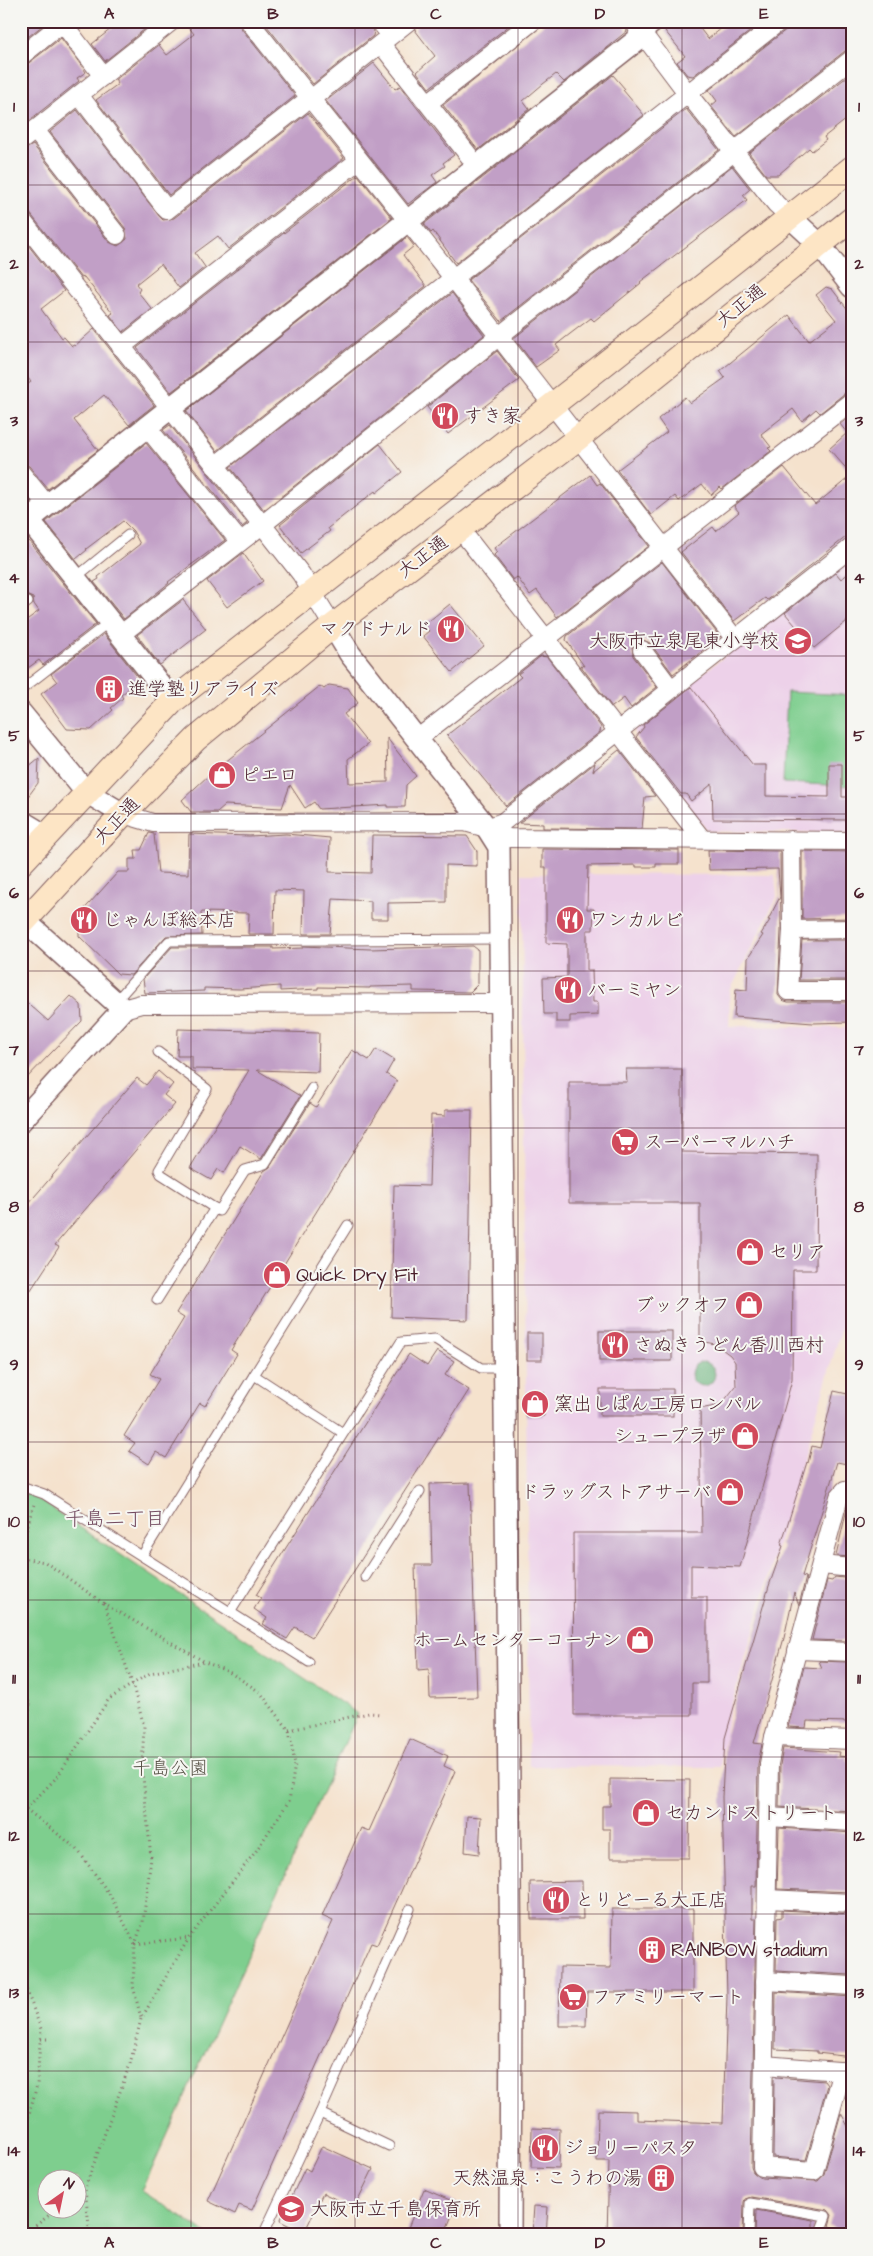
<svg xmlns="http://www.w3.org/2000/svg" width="873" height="2256" font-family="'Architects Daughter','Klee One',sans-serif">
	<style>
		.built { fill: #edd1e9 }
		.green { fill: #7ece8e; stroke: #64765c; fill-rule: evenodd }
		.forest { fill: #66b179; stroke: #586852 }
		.building { fill: #c19fc6 }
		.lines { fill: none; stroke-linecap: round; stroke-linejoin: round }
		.service-casing { stroke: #866364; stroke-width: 11 }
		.minor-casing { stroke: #866364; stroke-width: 20 }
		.tertiary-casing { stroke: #866364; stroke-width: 24 }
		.secondary-casing { stroke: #866364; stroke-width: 26 }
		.path { stroke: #866364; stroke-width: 3; stroke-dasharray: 1 4; stroke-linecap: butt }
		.service { stroke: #fff; stroke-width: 9 }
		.minor { stroke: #fff; stroke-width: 18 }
		.tertiary { stroke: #fff; stroke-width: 21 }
		.secondary { stroke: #fde5c5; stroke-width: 24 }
		.grid { fill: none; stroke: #4a1f2b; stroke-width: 1; stroke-opacity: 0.55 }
		.labels { text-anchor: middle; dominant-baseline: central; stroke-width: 4; stroke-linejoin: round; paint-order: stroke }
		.street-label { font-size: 19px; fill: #4a1f2b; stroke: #f6f6f2 }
		.poi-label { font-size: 19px; fill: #4a1f2b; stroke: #f6f6f2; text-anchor: start }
		.park-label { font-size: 19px; fill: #5a5449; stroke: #f6f6f2 }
		.neighbourhood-label { font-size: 20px; fill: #744c61; stroke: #f6f6f2 }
		.neatline { fill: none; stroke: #4a1f2b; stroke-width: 2 }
		.grid-label { font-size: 16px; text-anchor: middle; font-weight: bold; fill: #4a1f2b }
	</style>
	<rect width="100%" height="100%" fill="#f6f6f2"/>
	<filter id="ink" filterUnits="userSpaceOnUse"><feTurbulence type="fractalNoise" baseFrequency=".02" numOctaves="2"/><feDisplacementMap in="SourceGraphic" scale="10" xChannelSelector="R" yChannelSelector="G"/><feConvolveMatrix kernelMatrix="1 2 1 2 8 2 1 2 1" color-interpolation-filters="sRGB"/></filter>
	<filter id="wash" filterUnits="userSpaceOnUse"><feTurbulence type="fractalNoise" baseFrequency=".0096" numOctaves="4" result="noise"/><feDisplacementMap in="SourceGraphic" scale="20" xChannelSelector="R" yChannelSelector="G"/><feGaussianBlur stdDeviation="1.12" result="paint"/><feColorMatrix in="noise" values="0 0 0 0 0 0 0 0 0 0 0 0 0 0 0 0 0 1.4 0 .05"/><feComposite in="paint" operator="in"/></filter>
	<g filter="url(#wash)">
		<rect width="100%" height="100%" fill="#f5e2cd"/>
		<g class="built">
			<path d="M852,556V833L708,831L635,737V727Z"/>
			<path d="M522,874L775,875L777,897L730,991L729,1026L852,1028V1292L728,1717L720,1767L529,1766Z"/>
		</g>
		<g class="green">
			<path d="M787,692L852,695V786L783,783Z"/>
			<path d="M23,1489L358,1714L142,2191L209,2235H21ZM48,2178H78V2208H48Z"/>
		</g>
		<circle class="forest" cx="703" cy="1374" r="12"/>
		<g id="blocks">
			<g class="building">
				<path d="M21,21H40L43,25L24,40L21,36Z"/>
				<path d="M121,21H155L105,61L92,44Z"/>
				<path d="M184,21H239L241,28L295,96L169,195L96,100L118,84L115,80L159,45L167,55L194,34Z"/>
				<path d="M263,21H368L374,31L373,36L313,84Z"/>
				<path d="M419,21H515L429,88L417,72L435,56L415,30Z"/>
				<path d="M548,21H623L627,31L564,82L556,74L543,84L523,101L529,109L478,150L443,105Z"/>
				<path d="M678,21H694L708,39L731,21H763L693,76L687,75L677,62L685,56L665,31Z"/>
				<path d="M790,21H846L852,28V49L845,51L736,137L711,106L717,101L709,90L787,29Z"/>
				<path d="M61,38L86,72L77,78L79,81L21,127V69Z"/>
				<path d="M374,63L395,89L400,86L454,155L443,163L445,166L432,175L437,182L408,204L326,101Z"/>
				<path d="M852,73V115L824,137L826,140L812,151L809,148L778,175H766L749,153Z"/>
				<path d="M613,75L625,89L623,90L644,115L456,263L433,231L431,233L424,224Z"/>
				<path d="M686,109L719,150L501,321L468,280Z"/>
				<path d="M77,110L159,216L163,220L174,218L308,113L344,158L228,249L218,236L195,253L205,267L179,288L161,264L136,284L140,289L138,292L152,309L123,332L110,315L113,313L84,277L81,278L29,212L21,209V151L33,145L109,242L118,246L127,239L125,228L50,132Z"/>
				<path d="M732,166L750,189L743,195L747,200L640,282L641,283L594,321L591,318L570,334L556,345L560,350L536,367L514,338Z"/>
				<path d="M358,175L392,218L171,392L137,348Z"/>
				<path d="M21,236L64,291L41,309L62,338L64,337L72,346L74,345L75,346L94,329L154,405L129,425L104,395L74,420L98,450L48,489L29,466L21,463V389L31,382L21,369Z"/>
				<path d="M407,237L414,246L403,255L426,286L217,451L186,411Z"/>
				<path d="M826,287L832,289L849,311L852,308V391L845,393L820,413L816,409L802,421L793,409L761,434L771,447L768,448L771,451L722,489L720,487L711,495L702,484L679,501L675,496L651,515L617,470L667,432L658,419L685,397L690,403L725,378L720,371L789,315L809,341L836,320L816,295Z"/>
				<path d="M452,293L484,335L264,510L230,467Z"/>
				<path d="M497,351L519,380L448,434L427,407Z"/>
				<path d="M852,415V475L829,449L847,433L840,424Z"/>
				<path d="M170,425L247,523L242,527L163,430Z"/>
				<path d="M146,443L225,540L168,582L169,583L124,619L94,582L99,579L98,577L140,544L133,531L123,521L86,549L87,550L76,559L46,522Z"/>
				<path d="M380,444L402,472L376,493L375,491L328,528L330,531L301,553L280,525Z"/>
				<path d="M784,467L815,505L852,475V532L769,599L767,600L765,598L734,621L681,552L713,527L716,531L739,512L734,506Z"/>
				<path d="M590,475L597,485L600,483L649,546L557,617L537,590L530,595L517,577L513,580L494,555L497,552L494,548Z"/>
				<path d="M21,490L31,502L21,510Z"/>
				<path d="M29,541L96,624L43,665L39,660L21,673V624L39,611L34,604L33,598L28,596L21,588V546Z"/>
				<path d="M243,553L263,581L227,607L207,581Z"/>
				<path d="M662,562L720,637L673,674L650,643L641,639L636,641L632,646L633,656L657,687L631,708L624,698L612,707L580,665L584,666L566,640L567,636Z"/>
				<path d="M852,571V617L814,648L785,613L836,573L841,579Z"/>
				<path d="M183,600L206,629L160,665L137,635Z"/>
				<path d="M450,604L484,646L452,672L423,636L429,631L424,625Z"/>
				<path d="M104,634L140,680L121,695L123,698L111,708L113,710L91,730L67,729L41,694L57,682L51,674Z"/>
				<path d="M541,656L547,657L601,727L600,732L506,806L447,735L521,677L518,674Z"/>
				<path d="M329,685L348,688L358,703L344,714L368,744L348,759L349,783L388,782L387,738L416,776L406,785L405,807H388V805L319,809L314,802L305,808L290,785L282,808L225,805L217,812H191L182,800L209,775L320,686L324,689Z"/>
				<path d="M691,687L753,765H766V796L829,797V764H842V797H852V820L713,819L712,784L691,801L686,794H681L636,737L644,727L643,725Z"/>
				<path d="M619,750L655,796L645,797L642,829L543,828V824L519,823L595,763L593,771Z"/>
				<path d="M39,758L38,783L21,806V763L28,767Z"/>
				<path d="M149,833L154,834L158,873L188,874L189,834L249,836L286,834L330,838L329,872L371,873L372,835L467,836L477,851V866L446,865V902L388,903V919H371V901L333,899L330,934H303L304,891L275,890L274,934H248L249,913L201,912L202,935L166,936L131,975L118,974L79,936V915L118,872H129V859H136L135,850H141Z"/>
				<path d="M542,849L679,850V864H656V867H636V865L588,866L587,909H594L593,930H587V970H592L593,1002H598V1015L570,1016V1022H556V1014H544L543,978L567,977V944L546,943V867H542Z"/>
				<path d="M708,850L780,851L781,930L778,995L782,1000L788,1002H851L852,1022L813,1023L734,1017L736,989L747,990L748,958L763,935L761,934L770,920H768L780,897L778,869L709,870Z"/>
				<path d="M802,851L852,852V918L802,919Z"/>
				<path d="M802,940H852L851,980H799Z"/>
				<path d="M303,946L370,949L473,946L478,950V984L470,992L413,991V986L370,987V988L318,987V989L280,991V986L240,989L204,988V991L145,993L143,979L172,947H273V949L303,948Z"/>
				<path d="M71,996L81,1005L82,1021L21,1084V997L48,1021Z"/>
				<path d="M178,1029L319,1033L318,1072L257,1070L300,1096L261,1159L240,1146L224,1173L218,1169L211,1180L190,1168L249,1070L192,1069V1056H177Z"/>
				<path d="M376,1049L394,1060L386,1074L397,1081L231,1350L237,1354L205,1406L200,1403L166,1458L156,1452L149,1464L129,1451L135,1443L124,1436L159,1379L150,1374L184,1318L176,1313L264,1171L270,1167L310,1103L316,1107L352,1050L369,1060Z"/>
				<path d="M626,1069H682V1152L817,1154L816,1270H793L792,1380L740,1567L691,1565V1597H707V1683H692V1715H574L573,1533H702L700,1409L715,1406L724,1401L736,1386L735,1362L730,1355L715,1344L700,1341V1203H569V1082H627Z"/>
				<path d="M158,1071L173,1084L164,1095L175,1104L55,1245L59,1247L21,1305V1212L137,1078L146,1085Z"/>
				<path d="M445,1110H472L468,1320L391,1317L394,1185L429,1186L431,1115L445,1116Z"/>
				<rect x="599" y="1331" width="73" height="30"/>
				<rect x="527" y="1333" width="15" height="27"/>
				<path d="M437,1351L454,1361L445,1375L469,1390L312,1637L295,1627L287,1639L263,1624L267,1618L254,1609L261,1598L256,1595L409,1354L427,1366Z"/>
				<rect x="600" y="1389" width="73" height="27"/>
				<path d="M834,1391L852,1395V1465L837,1462L802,1576L806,1577L799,1605L794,1592L784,1638L754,1743L762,1744L758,1764L756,1886H752V1919H756L751,2167L753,2172L761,2178L818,2181L824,2174L841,2113L852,2134V2152L847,2182L852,2185V2235H846L829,2226L832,2215L828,2210L751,2197L745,2199L744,2202L743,2235H607L609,2161H597L598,2110L637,2111V2120L723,2123L727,1996L722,1797L725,1738L769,1586L783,1546L781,1545L786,1529L807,1462L808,1463L812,1446L820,1448Z"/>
				<path d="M526,1392H543L544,1416L526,1417Z"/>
				<path d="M470,1483L477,1697L430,1698L429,1669L418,1670L415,1565H432L430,1484Z"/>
				<path d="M847,1509H852V1557L836,1556Z"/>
				<path d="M835,1577L852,1579V1639H848V1641L812,1640L827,1580L832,1581Z"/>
				<path d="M819,1661L847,1662V1668H852L850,1722L807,1721L806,1728L788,1727L804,1667L822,1668Z"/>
				<path d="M410,1739L448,1756L444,1766L455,1771L377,1945L371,1943L252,2210L239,2205L235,2214L208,2201L333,1921L322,1916L361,1828L369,1831Z"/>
				<path d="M783,1748L840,1752L839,1756L847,1757L846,1760L852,1761V1811L779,1807L780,1765Z"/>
				<path d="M610,1779L690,1780L689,1858H610V1829H602V1806H610Z"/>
				<path d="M467,1816L481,1817L479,1854L465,1852Z"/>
				<path d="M779,1828L852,1833V1892L777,1889Z"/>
				<path d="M582,1881L583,1919H531L530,1882Z"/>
				<path d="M612,1909H693V1992H587L586,2026H559L560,1967L611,1968Z"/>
				<path d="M782,1910L852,1914L851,1975L776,1971L777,1918L782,1917Z"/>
				<path d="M776,1992L852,1997V2057L817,2053V2051L775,2049Z"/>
				<path d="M776,2077L824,2081L827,2085L806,2160L773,2157L774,2079Z"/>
				<path d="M532,2128L560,2129L559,2168L531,2167Z"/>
				<path d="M322,2146L373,2169L354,2208L323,2193L304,2233L280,2221L305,2168L310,2171Z"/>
				<path d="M424,2189L457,2203L444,2235H405Z"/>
				<path d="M534,2206L548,2207L546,2235H532Z"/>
				<path d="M756,2210L813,2220V2235H755Z"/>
			</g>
		</g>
	</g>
	<g filter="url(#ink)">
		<use href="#blocks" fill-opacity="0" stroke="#866364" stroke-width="1"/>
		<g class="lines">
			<defs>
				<g id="service">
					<path d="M374,21L387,38"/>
					<path d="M75,578L128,535"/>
					<path d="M21,607L28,602"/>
					<path d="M21,690L109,622"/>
					<path d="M115,1002L169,941L499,939"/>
					<path d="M158,1052L207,1089L159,1170L161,1174L219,1211L245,1170L265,1164L312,1088"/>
					<path d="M157,1300L215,1208"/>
					<path d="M343,1433L254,1375L348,1225"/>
					<path d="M21,1486L44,1494L309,1662"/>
					<path d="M143,1554L254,1375"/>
					<path d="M365,1577L420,1491"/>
					<path d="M231,1611L401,1342L435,1339L481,1368H504"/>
					<path d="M320,2113L389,2146"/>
					<path d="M263,2235L320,2113L410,1909"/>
					<path d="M749,2235L750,2203L826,2216L819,2235"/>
				</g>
				<g id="minor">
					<path d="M61,21L103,76"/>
					<path d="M249,21L454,279L735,639"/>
					<path d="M633,21L688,94L776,204L789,216"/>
					<path d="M381,44L477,166"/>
					<path d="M21,56L65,21"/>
					<path d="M79,95L167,210L310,98"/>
					<path d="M311,99L409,21"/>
					<path d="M428,103L533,21"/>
					<path d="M35,130L117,235"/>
					<path d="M21,141L172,21"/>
					<path d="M21,219L301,574L333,626"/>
					<path d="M121,347L359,160"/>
					<path d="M146,426L240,542"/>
					<path d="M215,466L780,21"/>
					<path d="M21,473L47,505"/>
					<path d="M460,529L702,839"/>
					<path d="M120,635L262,525L498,337L852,59"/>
					<path d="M642,650L671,689"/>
					<path d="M417,739L852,401"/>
					<path d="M123,814L153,823L465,822L487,828L508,838L852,841"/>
					<path d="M487,828L503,822L852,547"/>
					<path d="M791,840L792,930L788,991H852"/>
					<path d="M792,930L852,929"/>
					<path d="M123,1009L141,1004L500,1003"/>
					<path d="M821,1565L852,1568"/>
					<path d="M797,1650L852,1652"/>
					<path d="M774,1737L852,1740"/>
					<path d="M768,1817L852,1822"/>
					<path d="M767,1899L852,1903"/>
					<path d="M765,1981L852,1986"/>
					<path d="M764,2065L851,2072"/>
					<path d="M842,2071L814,2171L762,2167L769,1764L774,1737L839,1497L845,1490L852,1489"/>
				</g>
				<g id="tertiary">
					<path d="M789,216L819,244L852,287"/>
					<path d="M29,520L173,701"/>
					<path d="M21,526L637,40L641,31L654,21"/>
					<path d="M333,626L350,654L487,828L499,847L511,1976L510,2235"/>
					<path d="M21,713L86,792L123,814"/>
					<path d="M21,821L46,836"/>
					<path d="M21,1121L123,1009L25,921"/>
				</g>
				<g id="secondary">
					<path d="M21,863L173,701L578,385L852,168"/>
					<path d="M21,925L123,814L196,739L333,626L577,439L852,219"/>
				</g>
			</defs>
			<use href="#service" class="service-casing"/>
			<use href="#minor" class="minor-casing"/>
			<use href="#tertiary" class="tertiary-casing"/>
			<use href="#secondary" class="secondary-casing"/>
			<g class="path">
				<path d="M21,1513L26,1502"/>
				<path d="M21,1549L34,1504"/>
				<path d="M21,1558L45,1562L103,1603L205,1662L229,1672L260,1692L289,1730L295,1764L289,1801L256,1851L189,1938L141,2019L130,2064L85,2188L90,2235"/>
				<path d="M21,1566L24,1577L21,1621"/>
				<path d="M104,1603L132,1683L144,1726L142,1766L151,1858L143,1922L135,1944L189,1938"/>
				<path d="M21,1695L30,1703"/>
				<path d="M21,1713L30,1703"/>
				<path d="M289,1730L369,1713L381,1714"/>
				<path d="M21,1749L25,1743L30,1703"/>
				<path d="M21,1808L26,1809L77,1849L110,1895L135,1944L133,1986L141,2018"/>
				<path d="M26,1809L57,1777L109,1699L150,1673L204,1662"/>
				<path d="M21,1982L25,1986L41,2029L37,2085L21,2144"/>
				<path d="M41,2039H48"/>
				<path d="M78,2194L85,2188"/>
				<path d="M24,2235L58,2208"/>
			</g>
			<use href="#service" class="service"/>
			<use href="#minor" class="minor"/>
			<use href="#tertiary" class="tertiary"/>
			<use href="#secondary" class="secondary"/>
		</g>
	</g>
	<path class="grid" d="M191,21V2235M355,21V2235M518,21V2235M682,21V2235M21,185H852M21,342H852M21,499H852M21,656H852M21,814H852M21,971H852M21,1128H852M21,1285H852M21,1442H852M21,1600H852M21,1757H852M21,1914H852M21,2071H852"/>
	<defs>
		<symbol id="restaurant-disc" viewBox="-11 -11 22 22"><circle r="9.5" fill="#d1495b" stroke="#f6f6f2"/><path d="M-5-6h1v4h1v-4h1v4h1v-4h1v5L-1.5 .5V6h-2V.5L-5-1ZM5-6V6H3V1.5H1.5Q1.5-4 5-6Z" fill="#fff"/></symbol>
		<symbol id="school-disc" viewBox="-11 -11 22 22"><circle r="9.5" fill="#d1495b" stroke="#f6f6f2"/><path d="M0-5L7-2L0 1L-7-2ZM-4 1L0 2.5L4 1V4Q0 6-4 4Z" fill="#fff"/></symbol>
		<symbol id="building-disc" viewBox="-11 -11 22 22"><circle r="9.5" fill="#d1495b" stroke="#f6f6f2"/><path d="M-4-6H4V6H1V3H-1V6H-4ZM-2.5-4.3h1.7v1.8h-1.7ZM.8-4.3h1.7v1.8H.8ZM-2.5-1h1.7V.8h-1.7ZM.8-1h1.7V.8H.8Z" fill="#fff"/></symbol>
		<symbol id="shop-disc" viewBox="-11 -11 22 22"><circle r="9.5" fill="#d1495b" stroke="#f6f6f2"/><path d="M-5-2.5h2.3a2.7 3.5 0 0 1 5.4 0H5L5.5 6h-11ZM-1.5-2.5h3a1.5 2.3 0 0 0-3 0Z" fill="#fff"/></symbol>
		<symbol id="supermarket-disc" viewBox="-11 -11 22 22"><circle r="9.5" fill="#d1495b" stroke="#f6f6f2"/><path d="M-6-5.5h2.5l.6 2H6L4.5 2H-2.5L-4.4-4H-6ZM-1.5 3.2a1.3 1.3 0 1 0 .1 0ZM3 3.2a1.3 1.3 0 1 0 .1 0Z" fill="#fff"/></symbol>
	</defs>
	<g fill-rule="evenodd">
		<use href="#restaurant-disc" x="429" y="400" width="32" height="32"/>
		<use href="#restaurant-disc" x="435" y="613" width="32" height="32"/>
		<use href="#school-disc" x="782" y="625" width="32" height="32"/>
		<use href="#building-disc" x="93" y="673" width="32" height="32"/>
		<use href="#shop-disc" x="206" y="759" width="32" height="32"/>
		<use href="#restaurant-disc" x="68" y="904" width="32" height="32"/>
		<use href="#restaurant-disc" x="554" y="904" width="32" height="32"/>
		<use href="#restaurant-disc" x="552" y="974" width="32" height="32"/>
		<use href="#supermarket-disc" x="609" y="1126" width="32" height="32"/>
		<use href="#shop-disc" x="734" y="1236" width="32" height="32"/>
		<use href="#shop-disc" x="261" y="1259" width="32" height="32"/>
		<use href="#shop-disc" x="733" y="1289" width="32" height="32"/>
		<use href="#restaurant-disc" x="599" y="1329" width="32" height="32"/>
		<use href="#shop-disc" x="519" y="1388" width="32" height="32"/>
		<use href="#shop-disc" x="729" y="1420" width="32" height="32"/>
		<use href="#shop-disc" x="714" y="1476" width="32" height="32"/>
		<use href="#shop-disc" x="624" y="1624" width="32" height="32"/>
		<use href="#shop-disc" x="630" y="1797" width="32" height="32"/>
		<use href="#restaurant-disc" x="540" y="1884" width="32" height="32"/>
		<use href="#building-disc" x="636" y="1934" width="32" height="32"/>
		<use href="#supermarket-disc" x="557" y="1981" width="32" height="32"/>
		<use href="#restaurant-disc" x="529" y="2132" width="32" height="32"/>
		<use href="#building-disc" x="645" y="2162" width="32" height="32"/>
		<use href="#school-disc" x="275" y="2193" width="32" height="32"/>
	</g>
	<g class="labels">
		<g class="street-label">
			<text transform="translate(741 306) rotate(-39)">大正通</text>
			<text transform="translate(423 557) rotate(-37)">大正通</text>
			<text transform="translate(117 821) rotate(-46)">大正通</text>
		</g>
		<g class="poi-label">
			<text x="464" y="416">すき家</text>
			<text x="432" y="629" text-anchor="end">マクドナルド</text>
			<text x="779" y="641" text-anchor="end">大阪市立泉尾東小学校</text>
			<text x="128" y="689">進学塾リアライズ</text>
			<text x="241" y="775">ピエロ</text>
			<text x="103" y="920">じゃんぼ総本店</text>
			<text x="589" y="920">ワンカルビ</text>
			<text x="587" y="990">バーミヤン</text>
			<text x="644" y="1142">スーパーマルハチ</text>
			<text x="769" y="1252">セリア</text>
			<text x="296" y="1275">Quick Dry Fit</text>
			<text x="730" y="1305" text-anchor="end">ブックオフ</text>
			<text x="634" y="1345">さぬきうどん香川西村</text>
			<text x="554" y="1404">窯出しぱん工房ロンパル</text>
			<text x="726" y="1436" text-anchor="end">シュープラザ</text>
			<text x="711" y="1492" text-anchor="end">ドラッグストアサーバ</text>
			<text x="621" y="1640" text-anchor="end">ホームセンターコーナン</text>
			<text x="665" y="1813">セカンドストリート</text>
			<text x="575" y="1900">とりどーる大正店</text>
			<text x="671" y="1950">RAINBOW stadium</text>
			<text x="592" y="1997">ファミリーマート</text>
			<text x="564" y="2148">ジョリーパスタ</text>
			<text x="642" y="2178" text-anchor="end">天然温泉：こうわの湯</text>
			<text x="310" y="2209">大阪市立千島保育所</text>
		</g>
		<g class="park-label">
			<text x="170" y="1768">千島公園</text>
		</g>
		<g class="neighbourhood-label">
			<text x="115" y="1519">千島二丁目</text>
		</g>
	</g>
	<rect width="873" height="2256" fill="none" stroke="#f6f6f2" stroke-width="55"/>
	<g transform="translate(62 2194) rotate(33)"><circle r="24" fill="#f6f6f2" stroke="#b1a0a2"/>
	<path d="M0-4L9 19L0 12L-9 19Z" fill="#d1495b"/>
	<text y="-8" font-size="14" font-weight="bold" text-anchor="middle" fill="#4a1f2b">N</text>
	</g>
	<rect x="28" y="28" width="818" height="2200" class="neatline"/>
	<g class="grid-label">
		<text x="109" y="19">A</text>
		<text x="273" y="19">B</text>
		<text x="436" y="19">C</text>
		<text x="600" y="19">D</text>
		<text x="764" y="19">E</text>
		<text x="14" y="112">1</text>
		<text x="859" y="112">1</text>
		<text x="14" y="269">2</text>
		<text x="859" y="269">2</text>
		<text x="14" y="426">3</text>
		<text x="859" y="426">3</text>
		<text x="14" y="583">4</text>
		<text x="859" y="583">4</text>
		<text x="14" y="741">5</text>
		<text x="859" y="741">5</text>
		<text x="14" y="898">6</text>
		<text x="859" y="898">6</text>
		<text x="14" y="1055">7</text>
		<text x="859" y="1055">7</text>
		<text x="14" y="1212">8</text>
		<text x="859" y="1212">8</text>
		<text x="14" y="1370">9</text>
		<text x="859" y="1370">9</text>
		<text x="14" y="1527">10</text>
		<text x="859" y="1527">10</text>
		<text x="14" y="1684">11</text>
		<text x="859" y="1684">11</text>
		<text x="14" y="1841">12</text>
		<text x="859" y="1841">12</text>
		<text x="14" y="1998">13</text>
		<text x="859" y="1998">13</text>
		<text x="14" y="2156">14</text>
		<text x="859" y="2156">14</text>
		<text x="109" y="2248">A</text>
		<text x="273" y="2248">B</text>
		<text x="436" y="2248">C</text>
		<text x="600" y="2248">D</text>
		<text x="764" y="2248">E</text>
	</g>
</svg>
